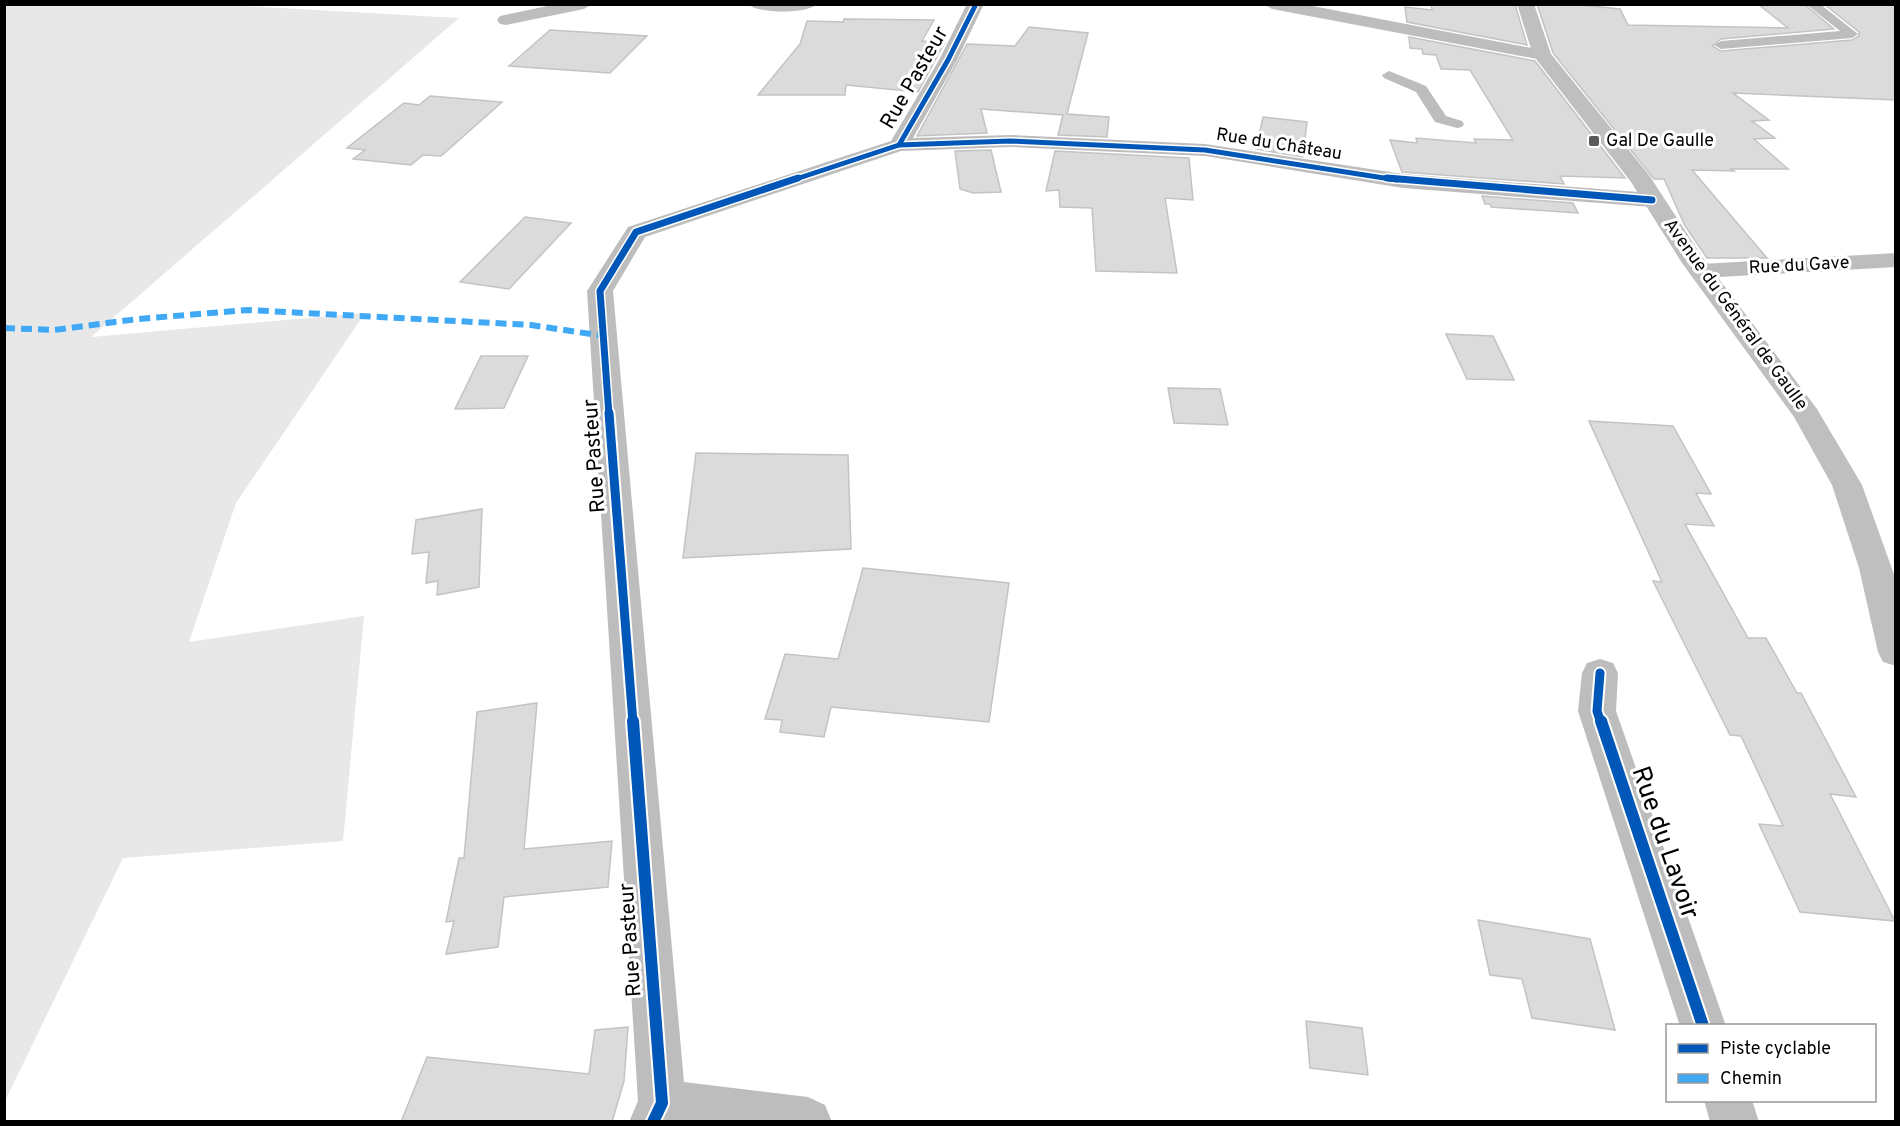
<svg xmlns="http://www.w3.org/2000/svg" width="1900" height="1126" font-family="Overpass,sans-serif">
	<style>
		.green { fill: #e8e8e8 }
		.building { fill: #dbdbdb; stroke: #c3c3c3; stroke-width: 1.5 }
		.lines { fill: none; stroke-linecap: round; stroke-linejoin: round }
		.lane { fill: #bdbdbd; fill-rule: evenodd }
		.street { fill: #bdbdbd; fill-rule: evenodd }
		.secondary { fill: #bfbfbf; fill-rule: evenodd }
		.quiet { stroke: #3fa9f5; stroke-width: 6; stroke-dasharray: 11 6; stroke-linecap: butt }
		.cycleway-far3-casing { stroke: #fff; stroke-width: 8 }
		.cycleway-far2-casing { stroke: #fff; stroke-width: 10 }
		.cycleway-far1-casing { stroke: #fff; stroke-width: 13 }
		.cycleway-casing { stroke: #fff; stroke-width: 16 }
		.cycleway-far3 { stroke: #0057b8; stroke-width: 5 }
		.cycleway-far2 { stroke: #0057b8; stroke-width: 7 }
		.cycleway-far1 { stroke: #0057b8; stroke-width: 9 }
		.cycleway { stroke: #0057b8; stroke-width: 12 }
		.poi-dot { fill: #595959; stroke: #fff; stroke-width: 2 }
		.labels { text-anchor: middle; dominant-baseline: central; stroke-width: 6; stroke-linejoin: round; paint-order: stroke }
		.far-poi-label { font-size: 18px; fill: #000; stroke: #fff; text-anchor: start }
		.far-street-label { font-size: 18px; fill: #000; stroke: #fff }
		.street-label { font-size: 21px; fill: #000; stroke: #fff }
		.near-street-label { font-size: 26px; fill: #000; stroke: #fff }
	</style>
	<rect width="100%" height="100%" fill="#fff"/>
	<path class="green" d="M5,4L226,5L459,18L91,337L365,313L236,503L189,642L364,616L343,841L123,858L5,1101Z"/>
	<g class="building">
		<path d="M1431,4H1515L1527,45L1407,22L1405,7L1432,10Z"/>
		<path d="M1537,4H1571L1620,9L1628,25L1788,28L1758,4H1804L1834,29L1721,39L1712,46L1721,51L1852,40L1859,36V32L1824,4H1896V100L1733,93L1769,120L1752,121L1775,138L1754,139L1788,169H1731L1734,171L1692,170L1767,258H1707L1685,226L1664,179H1654L1553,53Z"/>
		<path d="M844,19L934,20L922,41L945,42L918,92L846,85L845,95H758L800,44L807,21L843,22Z"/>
		<path d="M1029,27L1088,33L1067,114L1109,117L1107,137L1058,135L1063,115L981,109L987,133L917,136L967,44L1015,46Z"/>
		<path d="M550,30L647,36L610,73L509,66Z"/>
		<path d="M1409,37L1535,61L1625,178L1560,176L1564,184L1402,172L1390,140L1417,143L1416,138L1476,143L1474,139L1513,140L1470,70L1441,69L1436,55L1423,54L1422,49L1410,48Z"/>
		<path d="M430,96L502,102L441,156L423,155L411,165L353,159L365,150L347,148L404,103L419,105Z"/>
		<path d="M1263,117L1307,122L1303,157L1256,149Z"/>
		<path d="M991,150L1001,192L973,193L960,189L955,151Z"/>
		<path d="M1055,151L1189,158L1193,200L1165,198L1177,273L1096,271L1092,208L1060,207L1059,190L1046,191Z"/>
		<path d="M1482,196L1573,203L1578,213L1491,207L1490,204H1485Z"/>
		<path d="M525,217L571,223L509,289L460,282Z"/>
		<path d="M1446,334L1493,336L1514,380L1467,379Z"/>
		<path d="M481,356H528L504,408L455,409Z"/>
		<path d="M1168,388L1220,389L1228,425L1174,423Z"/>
		<path d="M1589,421L1673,426L1711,494L1696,493L1714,526L1685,524L1748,638H1766L1797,693H1801L1856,797L1830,794L1895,921L1800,912L1759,824L1783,826L1741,736L1730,735L1653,581L1662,582Z"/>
		<path d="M696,453L848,455L851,549L683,558Z"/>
		<path d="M482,509L479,587L437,595L438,581L426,583L429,552L412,554L416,520Z"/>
		<path d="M863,568L1009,583L989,722L831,707L824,737L780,732L782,720L765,719L785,654L838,659Z"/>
		<path d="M537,703L524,849L612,841L608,887L504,897L498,947L446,954L454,921L446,922L459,858H464L477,712Z"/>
		<path d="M1478,920L1590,939L1615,1030L1532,1018L1522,979L1490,975Z"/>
		<path d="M1306,1021L1362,1028L1368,1075L1310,1068Z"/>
		<path d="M628,1027L624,1081L612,1122H401L427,1057L589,1074L595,1030Z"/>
	</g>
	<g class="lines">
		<g class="lane">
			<path d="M1806,4H1820L1858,34L1852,38L1721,49L1714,45L1721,41L1840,31Z"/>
			<path d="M1389,71L1426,86L1446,116L1462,121L1464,124L1462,127L1457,128L1435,122L1416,92L1384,78L1382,75Z"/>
		</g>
		<g class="street">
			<path d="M557,4H592L584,9L506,25L500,24L497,20L500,16Z"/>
			<path d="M748,4H817C808,14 757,14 748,4Z"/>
			<path d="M967,4H984L957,60L913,138L1010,135L1205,144L1403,174L1652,193L1660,195L1663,200L1660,205L1652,207L1403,188L1205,156L1010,147L901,151L645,237L613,291L684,1082L808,1097L825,1105L832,1122H629L638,1101L587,291L628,227L891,141L939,60Z"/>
			<path d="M1264,4H1302L1542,50L1548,51L1551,55L1548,59L1542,60L1272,9Z"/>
			<path d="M1896,253V267L1702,278L1693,276L1690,271L1693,266L1702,264Z"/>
			<path d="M1600,659L1613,663L1618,673L1616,711L1726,1026H1680L1578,711L1582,673L1587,663Z"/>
			<path d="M1704,1100H1752L1759,1122H1710Z"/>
		</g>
		<path class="secondary" d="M1517,4H1534L1551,54L1649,175L1701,255L1817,409L1862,485L1896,580V666L1883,662L1878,652L1859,568L1832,485L1794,417L1682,263L1631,182L1533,55Z"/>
		<path class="quiet" d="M4,328L54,330L138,319L248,310L531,325L604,336"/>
		<defs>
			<g id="cycleway-far3">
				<path d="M899,145L948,60L976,4"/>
				<path d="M793,180L899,145L1010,141L1205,150L1397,180"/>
			</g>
			<g id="cycleway-far2">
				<path d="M1387,178L1652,200"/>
				<path d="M609,415L600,291L636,232L798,178"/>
			</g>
			<g id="cycleway-far1">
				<path d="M609,413L633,723"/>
				<path d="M1600,673L1597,711L1601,723"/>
			</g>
			<g id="cycleway">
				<path d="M633,721L662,1103L653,1122"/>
				<path d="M1601,721L1703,1026"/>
			</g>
		</defs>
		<use href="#cycleway-far3" class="cycleway-far3-casing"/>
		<use href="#cycleway-far2" class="cycleway-far2-casing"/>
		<use href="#cycleway-far1" class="cycleway-far1-casing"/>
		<use href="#cycleway" class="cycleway-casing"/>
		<use href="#cycleway-far3" class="cycleway-far3"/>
		<use href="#cycleway-far2" class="cycleway-far2"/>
		<use href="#cycleway-far1" class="cycleway-far1"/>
		<use href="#cycleway" class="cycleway"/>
	</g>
	<rect class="poi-dot" x="1588" y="135" width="12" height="12" rx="3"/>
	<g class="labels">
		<g class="far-poi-label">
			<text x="1606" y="141">Gal De Gaulle</text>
		</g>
		<g class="far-street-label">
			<text transform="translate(1279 145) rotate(9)">Rue du Château</text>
			<text transform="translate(1799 266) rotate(-3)">Rue du Gave</text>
			<text transform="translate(1735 315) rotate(54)">Avenue du Général de Gaulle</text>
		</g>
		<g class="street-label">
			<text transform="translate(915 78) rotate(-60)">Rue Pasteur</text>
			<text transform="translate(595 456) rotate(-94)">Rue Pasteur</text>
			<text transform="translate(631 940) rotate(-94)">Rue Pasteur</text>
		</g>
		<g class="near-street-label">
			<text transform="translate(1664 843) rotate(71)">Rue du Lavoir</text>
		</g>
	</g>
	<rect width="1900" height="1126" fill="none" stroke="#000000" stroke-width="12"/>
	<rect x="1666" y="1024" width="210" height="78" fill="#ffffff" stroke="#999999" stroke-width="1.5"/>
	<rect x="1678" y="1044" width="30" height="9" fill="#0057b8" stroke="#999999" stroke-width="1.5"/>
	<text x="1720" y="1054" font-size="18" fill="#000000">Piste cyclable</text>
	<rect x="1678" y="1074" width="30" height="9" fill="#3fa9f5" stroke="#999999" stroke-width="1.5"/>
	<text x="1720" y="1084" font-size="18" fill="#000000">Chemin</text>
</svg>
